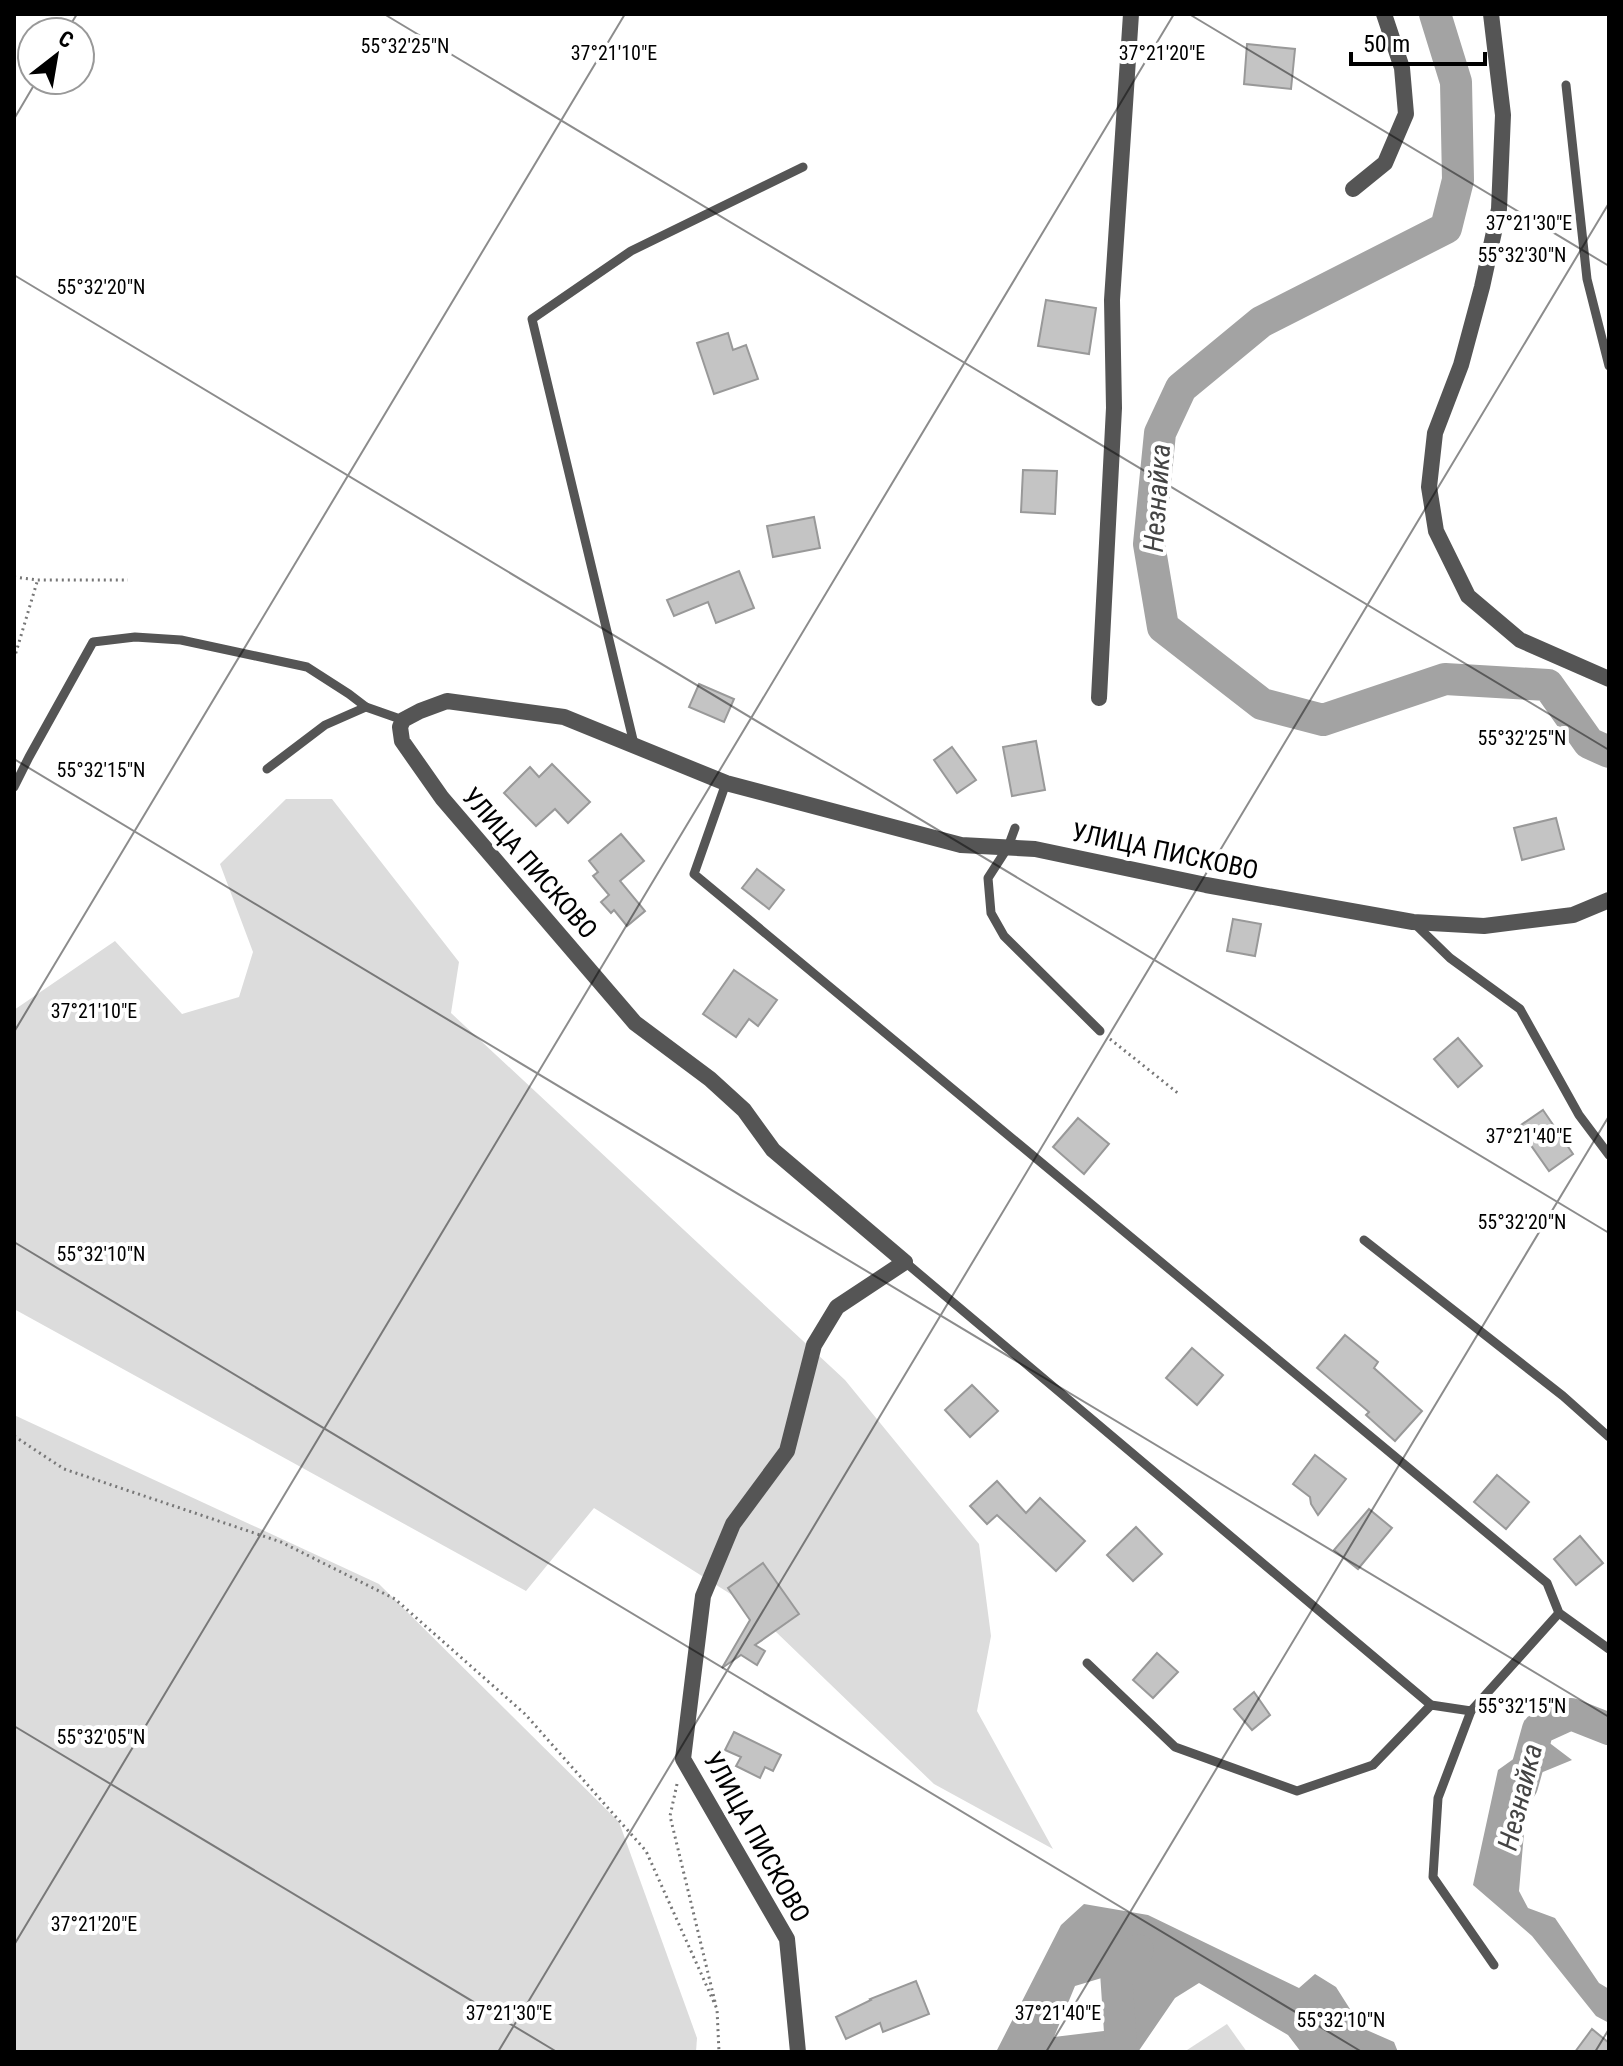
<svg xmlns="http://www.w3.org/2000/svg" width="1623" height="2066" font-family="'Roboto Condensed',sans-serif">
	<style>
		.green { fill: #dcdcdc }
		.water { fill: #a3a3a3; fill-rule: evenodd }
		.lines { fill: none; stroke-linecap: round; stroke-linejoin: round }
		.river { stroke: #a3a3a3; stroke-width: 32 }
		.building { fill: #c4c4c4; stroke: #999; stroke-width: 2 }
		.path { stroke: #777; stroke-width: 3; stroke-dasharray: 2 4; stroke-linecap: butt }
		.service { stroke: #555; stroke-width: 9 }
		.minor { stroke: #555; stroke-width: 16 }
		.ticks { fill: none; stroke: #000; stroke-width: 2; stroke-opacity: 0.45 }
		.labels { text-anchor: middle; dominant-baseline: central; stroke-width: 8; stroke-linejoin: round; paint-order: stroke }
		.street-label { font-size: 26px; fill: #000; stroke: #fff }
		.water-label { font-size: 28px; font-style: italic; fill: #444; stroke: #fff }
		.ticks-label { font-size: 20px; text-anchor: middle; fill: #000; stroke: #fff; stroke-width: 8; stroke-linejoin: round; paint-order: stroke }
	</style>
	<rect width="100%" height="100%" fill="#fff"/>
	<g class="green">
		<path d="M286,799H332L459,962L451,1013L845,1380L979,1544L991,1636L977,1711L1053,1849L934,1784L748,1605L594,1508L526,1591L14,1309V1010L115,941L182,1014L239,997L253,952L220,864Z"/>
		<path d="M14,1415L379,1584L619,1822L697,2038L696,2052H14Z"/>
		<path d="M1227,2024L1247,2052H1184Z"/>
	</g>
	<g class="water">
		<path d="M1543,1738L1572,1760L1538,1774L1527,1798L1519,1891L1528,1908L1555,1918L1599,1983L1609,1989V2023L1596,2016L1532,1936L1473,1885L1498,1770Z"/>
		<path d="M1084,1904L1148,1915L1299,1988L1315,1974L1336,1987L1362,2028L1394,2042L1398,2052H1301L1288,2035L1199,1983L1175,1998L1138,2052H996L1061,1925ZM1105,1977L1128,1991L1130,2002L1112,2030L1054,2037L1075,1986Z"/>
	</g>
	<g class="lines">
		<g class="river">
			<path d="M1435,14L1456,82L1458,180L1446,228L1261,322L1181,388L1160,433L1149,544L1163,627L1262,704L1323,720L1445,679L1548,685L1589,743L1609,752"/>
			<path d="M1522,1786L1538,1729L1571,1714L1609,1729"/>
			<path d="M1116,2052L1121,2047L1116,1972L1138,1950"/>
		</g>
	</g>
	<g class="building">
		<path d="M1247,44L1295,49L1291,89L1244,84Z"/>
		<path d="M1046,300L1096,308L1089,354L1038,346Z"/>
		<path d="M728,333L733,350L746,345L758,379L714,394L697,343Z"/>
		<path d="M1023,470L1057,471L1055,514L1021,512Z"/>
		<path d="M814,517L820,548L773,557L767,526Z"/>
		<path d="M739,571L754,608L716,623L708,602L674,616L667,600Z"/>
		<path d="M699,684L734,699L724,722L689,707Z"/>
		<path d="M1036,741L1045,790L1012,796L1003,747Z"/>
		<path d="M952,747L976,780L957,793L934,760Z"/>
		<path d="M552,764L590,802L568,823L555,809L536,826L504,793L530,767L539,777Z"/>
		<path d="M1556,818L1564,849L1522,860L1514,828Z"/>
		<path d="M621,834L644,861L620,881L645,911L627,926L614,910L611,913L601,902L609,895L593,876L598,872L589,861Z"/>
		<path d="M757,869L784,890L769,909L742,888Z"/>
		<path d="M1233,919L1261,924L1255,956L1227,951Z"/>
		<path d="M734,970L777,1000L758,1026L749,1019L736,1037L703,1014Z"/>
		<path d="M1458,1038L1482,1066L1458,1087L1434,1059Z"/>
		<path d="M1543,1110L1573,1154L1549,1171L1518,1127Z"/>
		<path d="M1078,1118L1109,1144L1084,1174L1053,1147Z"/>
		<path d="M1345,1335L1378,1362L1374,1368L1422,1411L1395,1441L1366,1415L1369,1412L1317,1368Z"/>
		<path d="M1192,1348L1223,1375L1197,1405L1166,1378Z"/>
		<path d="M972,1385L998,1411L970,1437L945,1410Z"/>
		<path d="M1315,1455L1346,1479L1318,1515L1311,1504L1310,1497L1293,1484Z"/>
		<path d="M1497,1475L1529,1502L1506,1529L1474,1502Z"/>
		<path d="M997,1481L1026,1513L1040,1498L1085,1541L1056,1571L997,1515L987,1524L970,1506Z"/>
		<path d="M1369,1509L1392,1528L1358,1569L1334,1550Z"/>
		<path d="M1136,1527L1162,1554L1133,1581L1107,1555Z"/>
		<path d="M1580,1536L1603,1563L1576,1585L1554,1559Z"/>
		<path d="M763,1563L799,1614L755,1645L765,1651L757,1665L741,1655L722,1668L750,1620L728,1588Z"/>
		<path d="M1157,1653L1178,1672L1153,1698L1133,1680Z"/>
		<path d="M1254,1692L1270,1715L1252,1730L1234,1709Z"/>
		<path d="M734,1732L781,1755L773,1771L765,1767L760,1778L736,1766L741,1757L725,1750Z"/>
		<path d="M916,1981L929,2014L883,2032L880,2023L846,2039L836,2017L871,2000L870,1999Z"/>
		<path d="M1592,2029L1609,2043V2052H1575Z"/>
	</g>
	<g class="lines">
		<g class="path">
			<path d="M14,577L37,580H128"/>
			<path d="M14,659L37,582"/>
			<path d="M1110,1039L1179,1094"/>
			<path d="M14,1436L64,1469L281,1542L395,1599L525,1714L646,1851L717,2009L719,2052"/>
			<path d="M677,1784L670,1816L715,2002"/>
		</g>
		<g class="service">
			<path d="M1566,85L1587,279L1609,366"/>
			<path d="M366,707L403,720"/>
			<path d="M635,748L532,319L631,251L803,167"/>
			<path d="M726,783L694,874L1547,1583L1559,1613L1609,1649"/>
			<path d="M14,787L29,757L93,642L135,637L181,640L307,667L349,694L366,707L325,725L267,769"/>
			<path d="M1015,828L1008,847L988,878L991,913L1004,936L1100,1031"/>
			<path d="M1415,924L1450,958L1520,1009L1579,1115L1609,1155"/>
			<path d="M1364,1240L1563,1396L1609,1437"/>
			<path d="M905,1262L1431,1705L1471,1711L1559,1613"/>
			<path d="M1087,1663L1175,1747L1297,1791L1373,1765L1431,1705"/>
			<path d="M1471,1711L1438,1798L1433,1877L1494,1965"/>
		</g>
		<g class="minor">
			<path d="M1491,14L1503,115L1499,209L1482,287L1461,365L1435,433L1429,487L1436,531L1468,596L1520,640L1609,679"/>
			<path d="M1353,189L1385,163L1406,114L1402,68L1384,14"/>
			<path d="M1099,698L1114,408L1112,300L1131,14"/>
			<path d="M798,2052L787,1939L683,1759L703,1596L733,1524L787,1451L814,1345L837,1307L905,1262L773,1150L744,1110L710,1079L635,1023L442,798L402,741L400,727L403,720L420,711L447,701L564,717L726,783L961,845L1035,849L1206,885L1413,922L1484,926L1573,915L1609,900"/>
		</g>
	</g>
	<path class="ticks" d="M384,14L1609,750M1189,14L1609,266M66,32L77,14M14,119L37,80M14,275L1609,1233M14,759L1609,1717M14,1032L625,14M14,1242L1362,2052M14,1726L557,2052M14,1945L1174,14M498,2052L1609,203M1046,2052L1609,1116M1595,2052L1609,2029"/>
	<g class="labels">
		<g class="street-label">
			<text transform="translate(1165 851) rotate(12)">УЛИЦА ПИСКОВО</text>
			<text transform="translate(530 863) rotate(49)">УЛИЦА ПИСКОВО</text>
			<text transform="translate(757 1837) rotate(61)">УЛИЦА ПИСКОВО</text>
		</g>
		<g class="water-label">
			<text transform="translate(1157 498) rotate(-86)">Незнайка</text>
			<text transform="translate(1520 1797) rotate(-76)">Незнайка</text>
		</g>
	</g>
	<g class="ticks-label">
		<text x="405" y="53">55°32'25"N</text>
		<text x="614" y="60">37°21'10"E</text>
		<text x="1162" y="60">37°21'20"E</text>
		<text x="1529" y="230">37°21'30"E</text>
		<text x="1522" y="262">55°32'30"N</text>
		<text x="101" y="294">55°32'20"N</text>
		<text x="1522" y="745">55°32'25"N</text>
		<text x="101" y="777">55°32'15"N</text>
		<text x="94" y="1018">37°21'10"E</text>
		<text x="1529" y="1143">37°21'40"E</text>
		<text x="1522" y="1229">55°32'20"N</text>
		<text x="101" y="1261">55°32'10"N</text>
		<text x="1522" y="1713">55°32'15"N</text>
		<text x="101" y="1744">55°32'05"N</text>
		<text x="94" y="1931">37°21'20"E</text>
		<text x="509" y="2020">37°21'30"E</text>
		<text x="1058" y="2020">37°21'40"E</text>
		<text x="1341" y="2027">55°32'10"N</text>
	</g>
	<rect width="1623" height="2066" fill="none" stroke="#000000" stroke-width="32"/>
	<g transform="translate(56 56) rotate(31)"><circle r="38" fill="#ffffff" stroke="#999999" stroke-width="2"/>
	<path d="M0-6L14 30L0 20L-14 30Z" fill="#000000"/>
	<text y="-12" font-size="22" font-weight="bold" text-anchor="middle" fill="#000000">С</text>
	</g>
	<path d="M1351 52v12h134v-12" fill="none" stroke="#000000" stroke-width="4"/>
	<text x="1363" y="52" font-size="24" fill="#000000" stroke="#ffffff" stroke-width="6" paint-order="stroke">50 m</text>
</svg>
